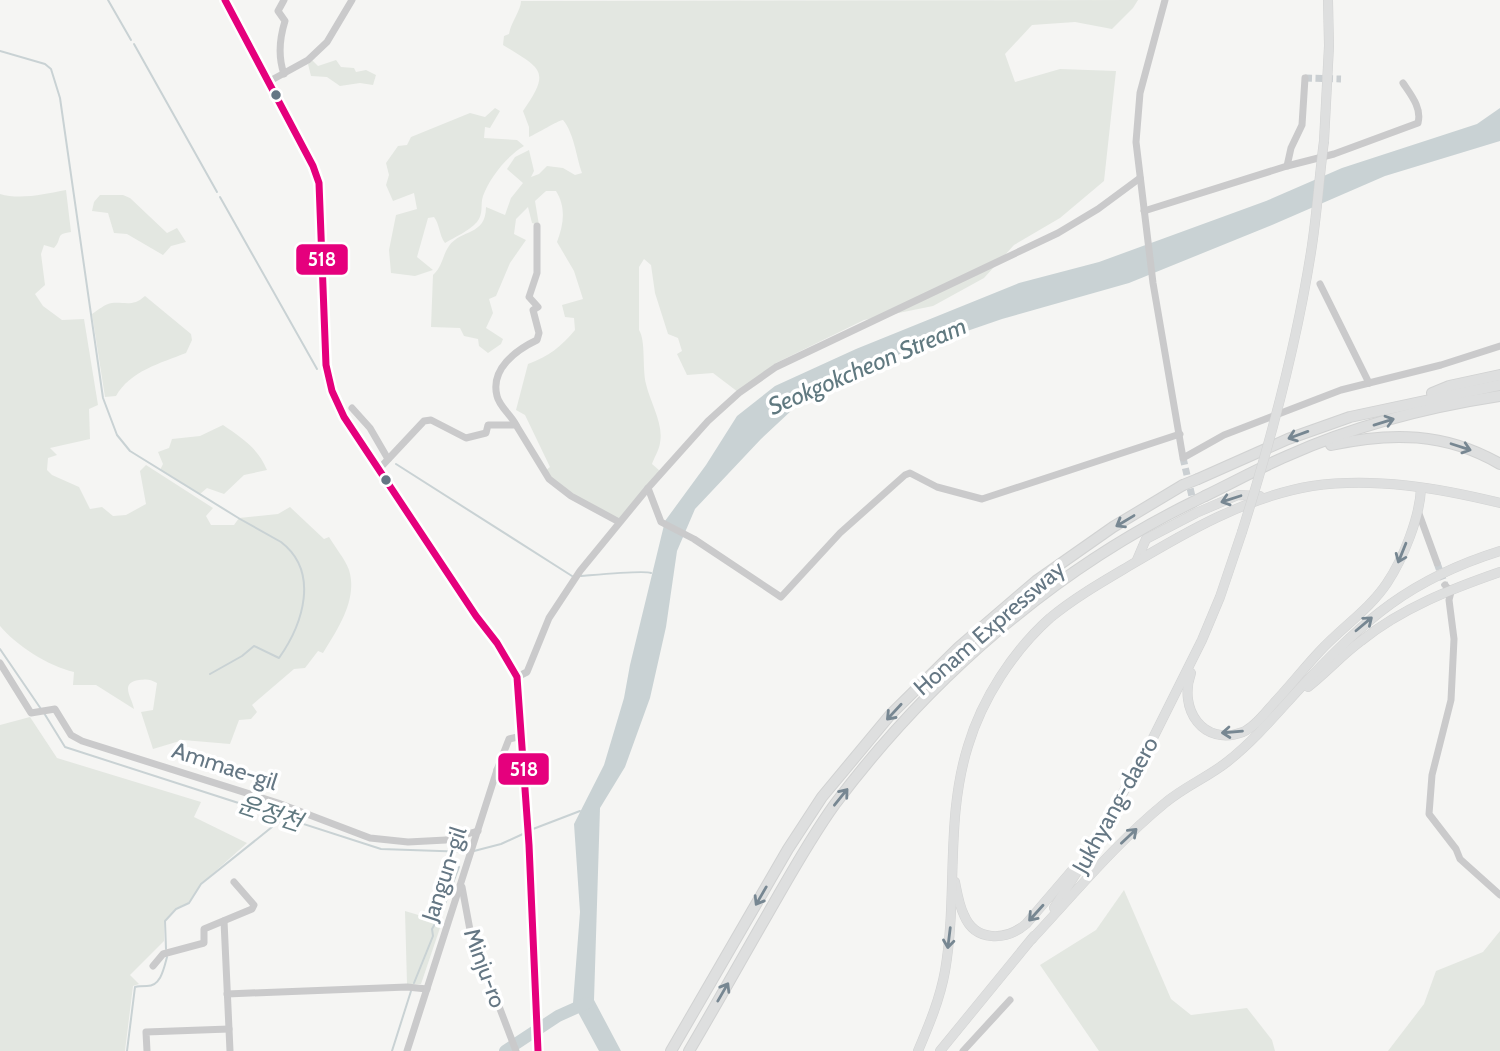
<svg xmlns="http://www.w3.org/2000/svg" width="1500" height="1051" font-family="Cabin,'Noto Sans KR',sans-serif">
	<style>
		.green { fill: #e3e7e1 }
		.water { fill: #c9d2d4 }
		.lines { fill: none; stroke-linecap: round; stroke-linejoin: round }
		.stream { stroke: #c9d2d4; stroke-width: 2 }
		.river { stroke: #c9d2d4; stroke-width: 12 }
		.minor-tunnel { stroke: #cacfd2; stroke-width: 7; stroke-dasharray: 7 3.5; stroke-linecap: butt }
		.major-casing { stroke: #d2d3d3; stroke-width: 10 }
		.highway-casing { stroke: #d1d2d2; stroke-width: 12 }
		.minor { stroke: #cacacb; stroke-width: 7 }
		.major { stroke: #dedfdf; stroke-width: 9 }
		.highway { stroke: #dedfdf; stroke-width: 10 }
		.major-bridge-casing { stroke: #d2d3d3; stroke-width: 10; stroke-linecap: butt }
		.highway-bridge-casing { stroke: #d1d2d2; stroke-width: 12; stroke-linecap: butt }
		.major-bridge { stroke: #dedfdf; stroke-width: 9 }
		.highway-bridge { stroke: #dedfdf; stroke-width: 10 }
		.bus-1-casing { stroke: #fff; stroke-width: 12 }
		.bus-1 { stroke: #e5007d; stroke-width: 7 }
		.oneway { stroke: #778792 }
		.bus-dot { fill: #657784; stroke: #fff; stroke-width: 2.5 }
		.labels { text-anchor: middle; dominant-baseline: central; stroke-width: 7; stroke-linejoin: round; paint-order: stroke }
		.street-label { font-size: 23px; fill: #657784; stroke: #fff }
		.water-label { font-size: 24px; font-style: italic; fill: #607980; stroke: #fff }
		.line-badge { stroke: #fff; stroke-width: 2.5 }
		.badge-label { font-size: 19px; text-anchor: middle; font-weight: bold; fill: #fff }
	</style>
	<rect width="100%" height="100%" fill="#f5f5f3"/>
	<g class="green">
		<path d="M1138,0L1133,8L1112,29L1075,22L1032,25L1005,54L1015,82L1060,69L1116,71L1104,181L1060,218L1014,245L984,278L933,306L864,320L776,363L738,392L713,373L687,375L677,354L682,351L678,338L668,334L655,293L651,265L644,259L639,267V330C646,341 642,368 646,384C650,402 664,424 660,443C659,450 654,458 652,464L660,471L618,520L564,489L545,471L550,467L525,415L516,410L528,364C549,356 561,347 575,330L574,318L565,317L562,305L583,299L574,271L557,242C564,224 566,207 556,191H546L535,201L539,225L532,223L528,207L516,219L514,234L526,240L510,263L496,296L489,299L493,313L486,328L503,339L501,344L488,353L479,346L478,339L464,336L460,328L431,327L433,275C443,266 442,256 449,246C461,229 486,236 486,207L505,215L511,198L523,183L507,169L515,157L529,150L534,171L531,177L539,174L547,166L563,168L575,175L582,173C576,156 574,133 563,120C557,121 538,133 529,137V127L523,111C551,71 542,69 503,45L504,36L509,34C511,22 521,10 521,1Z"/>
		<path d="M312,60L318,66L336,60L341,67L354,68L356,72L366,70L376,75L373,85L360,83L340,86L327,77L311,76L308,64Z"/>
		<path d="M495,108L500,111L490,128L485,127L484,138L517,140L524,146C507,156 490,177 483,196C480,205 484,213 477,222C469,231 455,237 445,243C439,235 440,225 434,217L428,218L417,257L433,270L415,276L391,273L389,250L396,215L417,209L414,193L393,201L386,185L389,175L386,163L398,146L407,145L411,137L470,113L485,117Z"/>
		<path d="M66,190L71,232C54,234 63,239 54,248L44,245L41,254L45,285L35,294L43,306L62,320L84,319L98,405L89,409L90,439L50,448L57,455L48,458L47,470L52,475L79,487L90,509L102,507L113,516L126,515L146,504L140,471L146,465L213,508L206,516L211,525H234L239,518L278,514L290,507L324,539L329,537C335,547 345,559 349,570C358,599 338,629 323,653L318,651L305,668L294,669L252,705L257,712L251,719L239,720L230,744L183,740L153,749L141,712L153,710L157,683C150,679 147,679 139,680C119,683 132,697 134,709L96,685H73L74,672C48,666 17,646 0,626V194C20,200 45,194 66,190Z"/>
		<path d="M100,195H123L130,198L167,233L177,228L186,242L171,246L163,255L127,234L114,233L108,213L92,211L94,202Z"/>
		<path d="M145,296L191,334L192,340L186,353C161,363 130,371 116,396L105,397L92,314C98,310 105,304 112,303C126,302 133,307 145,296Z"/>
		<path d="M223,425C242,438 258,448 267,470L244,475L224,494L207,488L200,494L160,470L163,464L158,452L169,448L172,439L200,436Z"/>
		<path d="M30,717L57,758L201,802L194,817L247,843L201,884L188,903L176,908L164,921V941L130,975L139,984L133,986L125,1051H0V725Z"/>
		<path d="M1124,890L1171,999L1191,1015L1247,1008L1272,1040L1275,1051H1099L1040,965L1096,930Z"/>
		<path d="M405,911L442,922L421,984H407Z"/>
		<path d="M1500,931V1051H1388L1424,1004L1436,971L1483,952Z"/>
	</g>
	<path class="water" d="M1500,108V141L1385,176L1272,225L1129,283L1002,319L880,361L807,396L761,439L695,509L677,551L666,627L650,698L625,767L600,808L594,1000L621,1051H599L573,1003L580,912L574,824L604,765L624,698L630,665L665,521L706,465L737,416L775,386L856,349L1019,283L1099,262L1266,201L1342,168L1477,124Z"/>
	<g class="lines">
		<g class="stream">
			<path d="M108,0L131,40"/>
			<path d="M134,44L217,192"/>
			<path d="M0,51L45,64L51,69L60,98L103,398L117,435L130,451L240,519L281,542C320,572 303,624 279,658L254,646L242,656L210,674"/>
			<path d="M220,197L317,369"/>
			<path d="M396,464L572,576"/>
			<path d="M581,576C594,575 644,570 651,573"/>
			<path d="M0,649L41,709"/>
			<path d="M44,713L65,747L381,849L469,852"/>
			<path d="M276,823L284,819"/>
			<path d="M533,829L580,811"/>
			<path d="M474,851L501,844L525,833"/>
			<path d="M166,949L165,921L176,909L189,903L201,884L272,827"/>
			<path d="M414,983L433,936L432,929L442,912L459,867"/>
			<path d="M127,1051L135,987C139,986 143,986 147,986C161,986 164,968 167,957"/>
			<path d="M392,1051L411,991"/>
		</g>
		<path class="river" d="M505,1051L558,1016L587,1003"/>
		<g class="minor-tunnel">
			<path d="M1305,78L1341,79"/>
			<path d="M1183,458L1194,505"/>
			<path d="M1437,563L1445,585"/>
		</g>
		<defs>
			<g id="major">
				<path d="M225,0L313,166L319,183L326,365C328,384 335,399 344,417L476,616L497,643L517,677L529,845L538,1051"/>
				<path d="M1324,141L1329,46L1328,0"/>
				<path d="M1137,560L1146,539L1196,513L1238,495L1260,496"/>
				<path d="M1191,673C1178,709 1203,747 1243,732C1255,727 1265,713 1274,703C1290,686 1304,668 1320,651C1342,627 1369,610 1387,583C1403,559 1420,517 1421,488"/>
				<path d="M1308,687C1326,673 1342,655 1361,641C1402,608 1451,589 1500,572"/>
				<path d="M955,882C957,892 959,905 964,915C975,942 1006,941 1026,924L1075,867"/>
				<path d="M1054,908L1096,842L1152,740L1202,640L1220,597L1242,532"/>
				<path d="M1032,939C1075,893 1116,843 1165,803C1184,787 1208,777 1227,762C1255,740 1278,712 1302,686C1365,619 1410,579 1500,551"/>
				<path d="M918,1051C929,1025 940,999 945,971C958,896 945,819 968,746C982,699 1013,651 1050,618C1074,598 1102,582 1129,566C1186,532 1246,497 1312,486C1374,477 1439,488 1500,503"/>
				<path d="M940,1051L1034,936"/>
			</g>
			<g id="highway">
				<path d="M1432,393L1449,386L1500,375"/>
				<path d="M1331,445C1391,432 1445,432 1500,464"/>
				<path d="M1198,479L1288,439L1350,417L1500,385"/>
				<path d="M1205,496C1232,483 1259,468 1287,456C1354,426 1428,407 1500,396"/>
				<path d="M671,1051L788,849L822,797L891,714L959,647L1036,581L1113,527L1183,485"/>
				<path d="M689,1051C715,1007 740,962 766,917C788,879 809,840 835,804C929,679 1052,571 1193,502"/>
			</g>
		</defs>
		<use href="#major" class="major-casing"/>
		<use href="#highway" class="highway-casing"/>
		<g class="minor">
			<path d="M284,0L278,11L285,21C280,37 278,57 284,74"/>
			<path d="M1165,0L1140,93L1136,142L1153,283L1183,458L1224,435L1341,390L1441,365L1500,346"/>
			<path d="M268,82L308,60L327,42L352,0"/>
			<path d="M1287,166L1291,148L1302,125L1305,78"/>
			<path d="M1144,211L1287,166L1334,154L1418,123C1422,108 1411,95 1403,83"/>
			<path d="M1320,284L1369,383"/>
			<path d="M352,408L370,428L388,459"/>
			<path d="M516,425C511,415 499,406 497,396C490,369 516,350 537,340L539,333L533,310L538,307L529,297L537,273V226"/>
			<path d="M379,469L424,421L431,420L466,438L486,433L488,425H516L549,479L571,496L619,522"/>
			<path d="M648,488L661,522L694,539L781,597L840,533L905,475L910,473L937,487L982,499L1180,434"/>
			<path d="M1418,511L1437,563"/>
			<path d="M1445,585L1451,592L1449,600L1454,639L1451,700L1432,775L1429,814L1456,849L1460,859L1500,895"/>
			<path d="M0,663L31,713L55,709L71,735L82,741L278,803L370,838L408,842L446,840L478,831"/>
			<path d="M517,677L527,672L549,618L580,571L648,488L708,421L739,393L776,367L1058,233L1098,209L1140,178"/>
			<path d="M497,770L522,755"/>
			<path d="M462,887L470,930L516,1051"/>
			<path d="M224,921L230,1051"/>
			<path d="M153,966L163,954L204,943V929L252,909L254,905L234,882"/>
			<path d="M227,994L407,987L427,989"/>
			<path d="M147,1051L146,1032L229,1029"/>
			<path d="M407,1051L497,770L509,739L522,736"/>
			<path d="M963,1051L1010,1000"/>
		</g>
		<use href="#major" class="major"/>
		<use href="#highway" class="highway"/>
		<defs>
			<path id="major-bridge" d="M1242,532C1271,440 1296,347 1311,252C1317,215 1319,178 1324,141"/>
			<g id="highway-bridge">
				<path d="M1183,485L1198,479"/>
				<path d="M1193,502L1205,496"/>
			</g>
		</defs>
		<use href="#major-bridge" class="major-bridge-casing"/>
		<use href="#highway-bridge" class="highway-bridge-casing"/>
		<use href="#major-bridge" class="major-bridge"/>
		<use href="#highway-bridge" class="highway-bridge"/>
		<defs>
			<path id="bus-1" d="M225,0L313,166L319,183L326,365L332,391L344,417L476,616L497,643L517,677L529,845L538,1051"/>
		</defs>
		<use href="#bus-1" class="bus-1-casing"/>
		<use href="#bus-1" class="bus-1"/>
	</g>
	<defs><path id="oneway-shaft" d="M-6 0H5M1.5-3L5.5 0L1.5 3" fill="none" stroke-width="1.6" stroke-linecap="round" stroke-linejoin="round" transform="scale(1.75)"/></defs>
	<g class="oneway">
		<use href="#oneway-shaft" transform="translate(1384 422) rotate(-17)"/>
		<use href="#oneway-shaft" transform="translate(1298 435) rotate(160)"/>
		<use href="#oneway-shaft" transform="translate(1461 447) rotate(18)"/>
		<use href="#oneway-shaft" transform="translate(1231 499) rotate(162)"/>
		<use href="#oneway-shaft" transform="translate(1125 521) rotate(149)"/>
		<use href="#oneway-shaft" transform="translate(1402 553) rotate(112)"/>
		<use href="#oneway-shaft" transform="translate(1364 624) rotate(-40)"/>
		<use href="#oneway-shaft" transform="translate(894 712) rotate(133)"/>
		<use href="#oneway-shaft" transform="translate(1232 732) rotate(175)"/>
		<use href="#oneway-shaft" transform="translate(841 797) rotate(-51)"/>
		<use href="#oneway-shaft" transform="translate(1129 836) rotate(-43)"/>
		<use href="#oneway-shaft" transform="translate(761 896) rotate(120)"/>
		<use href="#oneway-shaft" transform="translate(1036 913) rotate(132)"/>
		<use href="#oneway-shaft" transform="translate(949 938) rotate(97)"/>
		<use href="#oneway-shaft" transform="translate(723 992) rotate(-60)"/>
	</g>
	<g class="bus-dot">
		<circle cx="276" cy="95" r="6"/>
		<circle cx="386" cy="480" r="6"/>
	</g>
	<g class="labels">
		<g class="street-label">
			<text transform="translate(989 628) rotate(-41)">Honam Expressway</text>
			<text transform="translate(225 766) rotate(18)">Ammae-gil</text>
			<text transform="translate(1115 805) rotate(-61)">Jukhyang-daero</text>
			<text transform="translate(444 874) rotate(-72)">Jangun-gil</text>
			<text transform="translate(485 968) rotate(70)">Minju-ro</text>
		</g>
		<g class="water-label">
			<text transform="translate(867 366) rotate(-23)">Seokgokcheon Stream</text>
			<text transform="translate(270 813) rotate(18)">운정천</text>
		</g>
	</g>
	<g class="line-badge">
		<rect x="295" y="243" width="54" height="33" rx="7" fill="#e5007d"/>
		<rect x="497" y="752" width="53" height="34" rx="7" fill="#e5007d"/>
	</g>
	<g class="badge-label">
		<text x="322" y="266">518</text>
		<text x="524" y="776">518</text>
	</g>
</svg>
